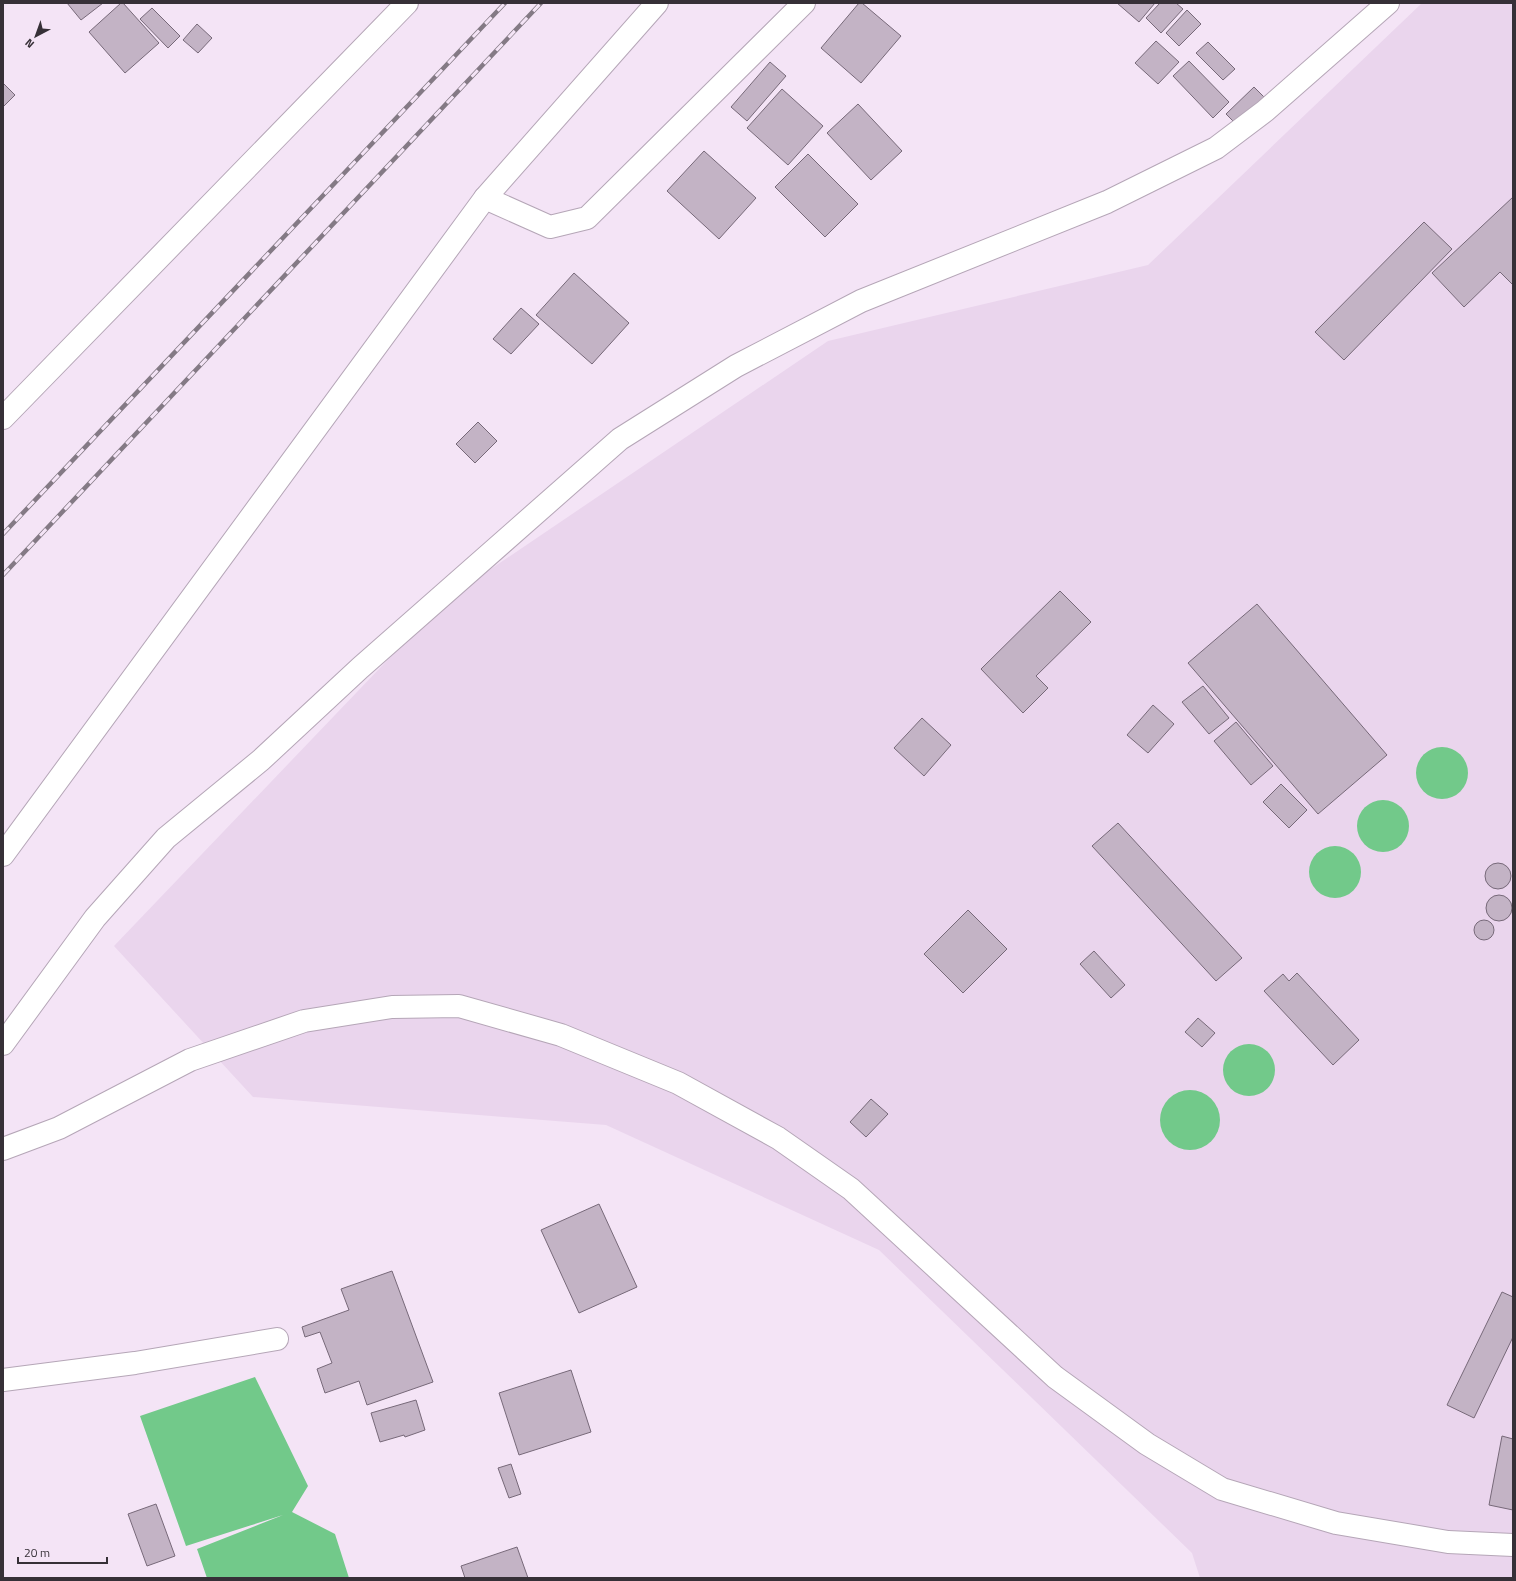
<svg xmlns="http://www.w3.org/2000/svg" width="1516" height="1581" font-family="'Titillium Web',sans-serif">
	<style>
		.built { fill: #ead5ed }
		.water { fill: #72c98a }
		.building { fill: #c3b3c5; stroke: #776979 }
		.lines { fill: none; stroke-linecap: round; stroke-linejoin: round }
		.minor-casing { stroke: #b5a6b7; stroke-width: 24 }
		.minor { stroke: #fff; stroke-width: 22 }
		.rail-casing { stroke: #847a85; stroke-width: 4.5 }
		.rail { stroke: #f4e4f6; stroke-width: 3; stroke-dasharray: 9; stroke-linecap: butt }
	</style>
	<rect width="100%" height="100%" fill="#f4e4f6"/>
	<path class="built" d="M1422,3H1513V1578H1200L1192,1553L879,1250L606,1125L253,1097L114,946L445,600L828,341L1148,265Z"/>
	<g class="water">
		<circle cx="1442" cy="773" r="26"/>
		<circle cx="1383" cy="826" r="26"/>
		<circle cx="1335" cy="872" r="26"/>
		<circle cx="1249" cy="1070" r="26"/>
		<circle cx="1190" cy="1120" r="30"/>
		<path d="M255,1377L308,1486L292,1512L335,1534L349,1578H207L197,1549L283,1515L186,1546L140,1416Z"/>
	</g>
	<g class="building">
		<path d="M67,3H103L81,20Z"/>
		<path d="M121,3H123L159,43L125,73L89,32Z"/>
		<path d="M859,3H862L901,36L861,83L821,48Z"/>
		<path d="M1117,3H1155L1139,22Z"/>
		<path d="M1160,3H1176L1183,9L1161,33L1146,18Z"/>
		<path d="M152,8L180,36L168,48L140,19Z"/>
		<path d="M1187,10L1201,24L1179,46L1166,33Z"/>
		<path d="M197,24L212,38L198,53L183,40Z"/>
		<path d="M1156,41L1179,62L1158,84L1135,63Z"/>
		<path d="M1208,42L1235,69L1223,80L1196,53Z"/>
		<path d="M1189,61L1229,102L1213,118L1173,76Z"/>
		<path d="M770,62L786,76L747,121L731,107Z"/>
		<path d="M3,83L15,95L3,107Z"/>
		<path d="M1254,87L1267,100L1239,127L1226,114Z"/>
		<path d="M782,89L823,126L788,165L747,128Z"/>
		<path d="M858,104L902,151L871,180L827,133Z"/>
		<path d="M704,151L756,198L719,239L667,191Z"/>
		<path d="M808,154L858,204L825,237L775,187Z"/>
		<path d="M1513,197V285L1500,272L1464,307L1432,273Z"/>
		<path d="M1424,222L1452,249L1344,360L1315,332Z"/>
		<path d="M574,273L629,323L592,364L536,315Z"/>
		<path d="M521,308L539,324L511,354L493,339Z"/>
		<path d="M478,422L497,441L475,463L456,444Z"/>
		<path d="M1060,591L1091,622L1036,676L1048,688L1023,713L981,669Z"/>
		<path d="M1257,604L1387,755L1318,814L1188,663Z"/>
		<path d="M1203,686L1229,718L1209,734L1182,702Z"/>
		<path d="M1153,705L1174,724L1148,753L1127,735Z"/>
		<path d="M922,718L951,745L924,776L894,748Z"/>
		<path d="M1236,722L1273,766L1251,785L1214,741Z"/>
		<path d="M1281,784L1307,810L1289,828L1263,802Z"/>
		<path d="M1118,823L1242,958L1216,981L1092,846Z"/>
		<circle cx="1498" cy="876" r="13"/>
		<circle cx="1499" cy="908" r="13"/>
		<path d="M968,910L1007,949L963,993L924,954Z"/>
		<circle cx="1484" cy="930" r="10"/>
		<path d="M1094,951L1125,985L1111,998L1080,964Z"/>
		<path d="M1297,973L1359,1040L1333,1065L1264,991L1283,974L1289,981Z"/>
		<path d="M1198,1018L1215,1033L1202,1047L1185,1032Z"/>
		<path d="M871,1099L888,1114L866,1137L850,1122Z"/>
		<path d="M599,1204L637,1287L579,1313L541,1230Z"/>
		<path d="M392,1271L433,1382L367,1405L359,1381L325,1393L317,1369L332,1363L320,1332L305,1337L302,1327L349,1310L341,1289Z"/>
		<path d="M1502,1292L1513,1297V1337L1474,1418L1447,1405Z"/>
		<path d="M571,1370L591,1432L519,1455L499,1393Z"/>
		<path d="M416,1400L425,1430L405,1437L404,1435L380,1442L371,1413Z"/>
		<path d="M1502,1436L1513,1439V1510L1489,1505Z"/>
		<path d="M511,1464L521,1494L509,1498L498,1468Z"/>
		<path d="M156,1504L175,1556L147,1566L128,1514Z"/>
		<path d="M517,1547L528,1578H465L461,1566Z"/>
	</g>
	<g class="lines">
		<defs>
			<g id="minor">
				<path d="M485,198L550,227L587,218L804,3"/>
				<path d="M3,418L407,3"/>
				<path d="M3,855L485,198L657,3"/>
				<path d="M3,1044L95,918L166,838L261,760L360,668L620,439L736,366L861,301L1107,202L1216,148L1265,111L1388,3"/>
				<path d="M3,1149L59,1128L190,1060L304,1021L392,1007L459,1006L561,1035L678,1083L778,1138L851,1189L1055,1377L1147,1444L1222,1489L1336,1523L1448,1542L1513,1545"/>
				<path d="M3,1380L135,1363L277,1339"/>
			</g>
		</defs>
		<use href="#minor" class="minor-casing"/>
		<use href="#minor" class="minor"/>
		<defs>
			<g id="rail">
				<path d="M3,534L505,3"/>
				<path d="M3,575L541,3"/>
			</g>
		</defs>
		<use href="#rail" class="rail-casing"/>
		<use href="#rail" class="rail"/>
	</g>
	<rect width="1516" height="1581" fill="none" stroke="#363037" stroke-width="8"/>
	<g transform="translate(36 36) rotate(221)" stroke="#f4e4f6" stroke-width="3" paint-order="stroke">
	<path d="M0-3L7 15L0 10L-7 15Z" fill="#363037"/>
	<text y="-6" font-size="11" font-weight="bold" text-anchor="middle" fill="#363037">N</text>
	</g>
	<path d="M18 1557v6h89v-6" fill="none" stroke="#363037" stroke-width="2"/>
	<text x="24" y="1557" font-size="12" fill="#363037" stroke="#f4e4f6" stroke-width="3" paint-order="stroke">20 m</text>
</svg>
